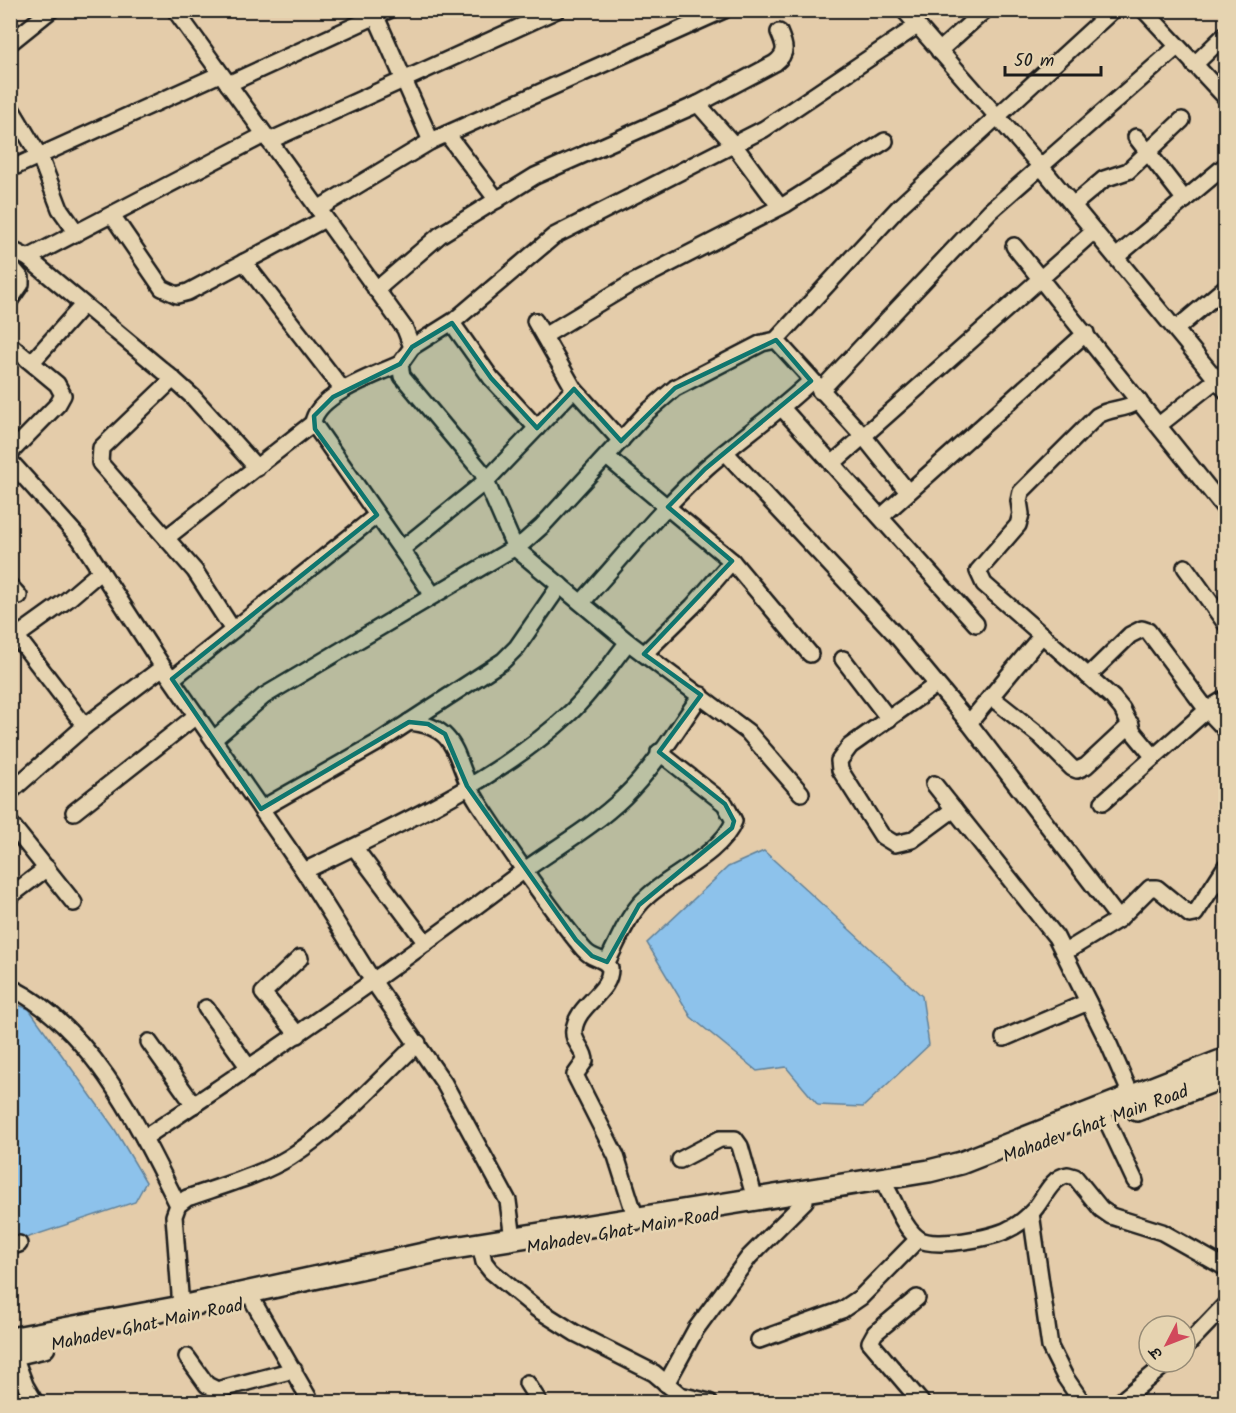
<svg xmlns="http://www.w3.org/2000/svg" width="1236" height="1413" font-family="Kalam,'Playpen Sans Deva',sans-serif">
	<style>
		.water { fill: #8dc2eb; stroke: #608098; stroke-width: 1.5 }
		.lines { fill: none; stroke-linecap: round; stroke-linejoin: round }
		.street-casing { stroke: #1c1c1c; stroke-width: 20 }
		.secondary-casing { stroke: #1c1c1c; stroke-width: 26 }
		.street { stroke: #e6d4b1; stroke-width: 15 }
		.secondary { stroke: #e6d4b1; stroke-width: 21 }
		.marked { fill: #0f766e; fill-opacity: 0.2; stroke: #0f766e; stroke-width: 4.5; stroke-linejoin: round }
		.labels { text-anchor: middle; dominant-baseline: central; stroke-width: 5; stroke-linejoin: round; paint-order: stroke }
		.street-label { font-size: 18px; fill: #1c1c1c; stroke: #e6d4b1 }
	</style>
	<rect width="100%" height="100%" fill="#e4ccaa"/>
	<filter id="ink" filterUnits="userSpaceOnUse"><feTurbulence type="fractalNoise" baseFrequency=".0167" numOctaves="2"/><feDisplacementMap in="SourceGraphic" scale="12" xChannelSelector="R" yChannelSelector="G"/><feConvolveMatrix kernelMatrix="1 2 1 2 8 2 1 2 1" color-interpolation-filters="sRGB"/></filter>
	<g filter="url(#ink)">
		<g class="water">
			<path d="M764,851L922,996L929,1045L863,1107L818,1105L786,1067L757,1071L691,1017L647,943L728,867Z"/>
			<path d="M10,1002L29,1009L114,1128L146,1182L135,1202L11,1243Z"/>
		</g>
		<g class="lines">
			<defs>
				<g id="street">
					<path d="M175,10L405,329L412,347L400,364L402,376L482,472L515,548L628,642L748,732L801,793"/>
					<path d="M373,10L431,141"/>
					<path d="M904,10L1043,169L1226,391"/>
					<path d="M1144,10L1226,98"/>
					<path d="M10,43L51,10"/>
					<path d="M939,51L985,10"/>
					<path d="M1194,65L1226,34"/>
					<path d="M228,84L389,10"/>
					<path d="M698,104L734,145L780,207"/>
					<path d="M12,110L40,157L60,209L77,233"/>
					<path d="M447,134L497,200"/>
					<path d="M1136,137L1185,200"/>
					<path d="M269,141L557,10"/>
					<path d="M10,169L220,74"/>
					<path d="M1073,205L1104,179L1128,171L1182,120"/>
					<path d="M318,209L431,141L724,10"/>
					<path d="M112,215L162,288L177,295L188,292L325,219"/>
					<path d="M1014,246L1226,510"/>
					<path d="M10,249L28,258L173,379L193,397L257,468"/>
					<path d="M1116,257L1226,165"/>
					<path d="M28,258L264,135"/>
					<path d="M244,262L343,390"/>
					<path d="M10,265L21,278V284L10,300"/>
					<path d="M376,290L440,235L535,176L698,104L775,63C788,53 785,46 779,32"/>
					<path d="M535,321L574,389L621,441"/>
					<path d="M452,323L491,378L537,428"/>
					<path d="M1176,329L1226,287"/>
					<path d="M544,336L632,283L786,204L885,141"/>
					<path d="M776,340L864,437L908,492"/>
					<path d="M10,345L57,384L63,395L58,404L10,453"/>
					<path d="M412,347L455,320L554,236L764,129L917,26"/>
					<path d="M32,362L83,305"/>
					<path d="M400,364C377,374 316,395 313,423L433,595"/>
					<path d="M173,379L101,448L100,463L195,571L233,630"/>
					<path d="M820,391L990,211L1177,47"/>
					<path d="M782,408L976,624"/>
					<path d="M1159,425L1226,372"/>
					<path d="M725,452L895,634L969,723L1119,919"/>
					<path d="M607,457L732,561L810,654"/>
					<path d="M10,461L80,539L163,667L304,871L373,981L444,1083L508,1201L513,1239"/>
					<path d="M832,464L1094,231"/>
					<path d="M881,517L1086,333"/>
					<path d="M166,538L313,423"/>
					<path d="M403,548L487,480L574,389"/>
					<path d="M1185,567L1226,624"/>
					<path d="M10,586L19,596"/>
					<path d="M582,602C622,558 661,509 706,468C740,438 778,413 811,381"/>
					<path d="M1042,635L984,584L978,571L1018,525L1021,514L1019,501L1021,492L1097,416C1111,407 1124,411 1139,401"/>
					<path d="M17,637L85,726"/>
					<path d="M10,641L67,600L101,571"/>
					<path d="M644,654L693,606L732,561"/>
					<path d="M843,659L889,719"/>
					<path d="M1088,676L1130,635L1142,629L1148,631L1207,710L1226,730"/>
					<path d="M172,679L377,515"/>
					<path d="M936,685L850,746L839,761L840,770L882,836L895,844L912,840L954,809"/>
					<path d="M991,697L1039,735L1072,768L1077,770L1086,766L1131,724"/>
					<path d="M409,722C464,727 453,765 478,802C509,849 541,896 576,940C581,946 585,953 592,956C600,960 605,960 610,968C611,993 577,1004 574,1030C572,1042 585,1049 585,1061L575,1075L616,1156L636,1219"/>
					<path d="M969,723L1042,635L1113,698L1122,709L1134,733L1154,757"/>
					<path d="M214,739L264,696L524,542L542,526L646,413L675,388L762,343L776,340L900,206L1113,10"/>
					<path d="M934,784L1056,937L1108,1042L1135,1104"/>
					<path d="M10,792L85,726L163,667"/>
					<path d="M1103,802L1207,710L1226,698"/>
					<path d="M261,809L377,743L503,661L517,647L560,585"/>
					<path d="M74,812L197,715"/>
					<path d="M10,823L74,903"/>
					<path d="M354,847L426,943"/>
					<path d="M304,871C392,828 498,781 570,713C592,692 609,666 628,642"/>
					<path d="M10,896L47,868"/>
					<path d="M1065,952L1119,919L1150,888H1157L1190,915L1195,914L1226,866"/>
					<path d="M607,962C619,940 628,913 648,896C672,874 722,853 734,821L725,804L659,752"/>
					<path d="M10,987C92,1027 139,1127 178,1205"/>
					<path d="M206,1008L249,1068"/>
					<path d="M298,1035L263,993L300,958"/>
					<path d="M1004,1038L1088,1002"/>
					<path d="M149,1042L194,1105"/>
					<path d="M1107,1121L1135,1181"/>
					<path d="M144,1138C269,1055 392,970 511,880C549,851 590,830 624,797C654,768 677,729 701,695"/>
					<path d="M680,1160L720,1139H735L740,1146L755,1199"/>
					<path d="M887,1189C896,1204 904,1229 919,1239C934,1249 993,1238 1009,1229C1016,1226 1025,1219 1031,1213C1043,1202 1050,1177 1068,1175L1075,1177L1101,1209L1111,1216L1162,1232L1226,1268"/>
					<path d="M1031,1213L1050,1347L1065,1377L1082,1402"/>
					<path d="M480,1244L484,1262L491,1271L537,1309L575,1333L654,1373L680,1395L709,1402"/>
					<path d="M10,1247L19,1244"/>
					<path d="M917,1298L875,1333L870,1342L921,1402"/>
					<path d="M254,1303L311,1402"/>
					<path d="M181,1307L174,1216L178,1205L187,1198C221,1186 259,1176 290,1157C337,1127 378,1081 418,1043"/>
					<path d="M759,1340L842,1310L861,1297L918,1239"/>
					<path d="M10,1345L25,1385L35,1402"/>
					<path d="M1185,1347L1226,1304"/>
					<path d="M187,1357L207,1385L217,1390L294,1370"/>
					<path d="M527,1383L539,1402"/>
					<path d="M666,1384L696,1329L749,1257L805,1201"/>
					<path d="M1120,1402L1168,1362"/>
				</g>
				<g id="secondary">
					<path d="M1137,1110L1226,1076"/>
					<path d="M10,1339L181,1307L442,1250L929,1171L961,1163L1226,1059"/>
					<path d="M10,1355L44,1347"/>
				</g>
			</defs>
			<use href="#street" class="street-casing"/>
			<use href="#secondary" class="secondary-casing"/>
			<use href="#street" class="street"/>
			<use href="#secondary" class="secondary"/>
		</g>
	</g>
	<path class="marked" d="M452,323L491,378L537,428L574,389L621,441L675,388L776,340L811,381L705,469L668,507L732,561L644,654L701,695L659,752L725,804L734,821L732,828L639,905L607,962L592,956L576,940L467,786L445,734L428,724L409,722L261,809L172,679L377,515L315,429L314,416L333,397L400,364L412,347Z"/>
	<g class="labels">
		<g class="street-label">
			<text transform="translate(1096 1125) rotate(-20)">Mahadev Ghat Main Road</text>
			<text transform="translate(623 1232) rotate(-10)">Mahadev Ghat Main Road</text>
			<text transform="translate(147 1326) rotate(-12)">Mahadev Ghat Main Road</text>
		</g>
	</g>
	<rect width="1236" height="1413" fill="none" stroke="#e6d4b1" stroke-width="36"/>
	<rect x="18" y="18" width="1200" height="1377" fill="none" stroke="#1c1c1c" stroke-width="2" filter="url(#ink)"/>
	<g transform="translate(1167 1344) rotate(228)"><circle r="28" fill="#e6d4b1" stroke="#958a75" stroke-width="1.5"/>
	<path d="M0-4.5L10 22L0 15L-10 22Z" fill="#d1495b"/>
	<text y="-9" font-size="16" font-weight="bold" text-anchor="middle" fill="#1c1c1c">उ</text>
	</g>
	<path d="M1005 66v9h96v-9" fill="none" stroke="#1c1c1c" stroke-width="3"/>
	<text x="1014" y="66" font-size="18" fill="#1c1c1c" stroke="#e6d4b1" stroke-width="4.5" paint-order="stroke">50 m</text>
</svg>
